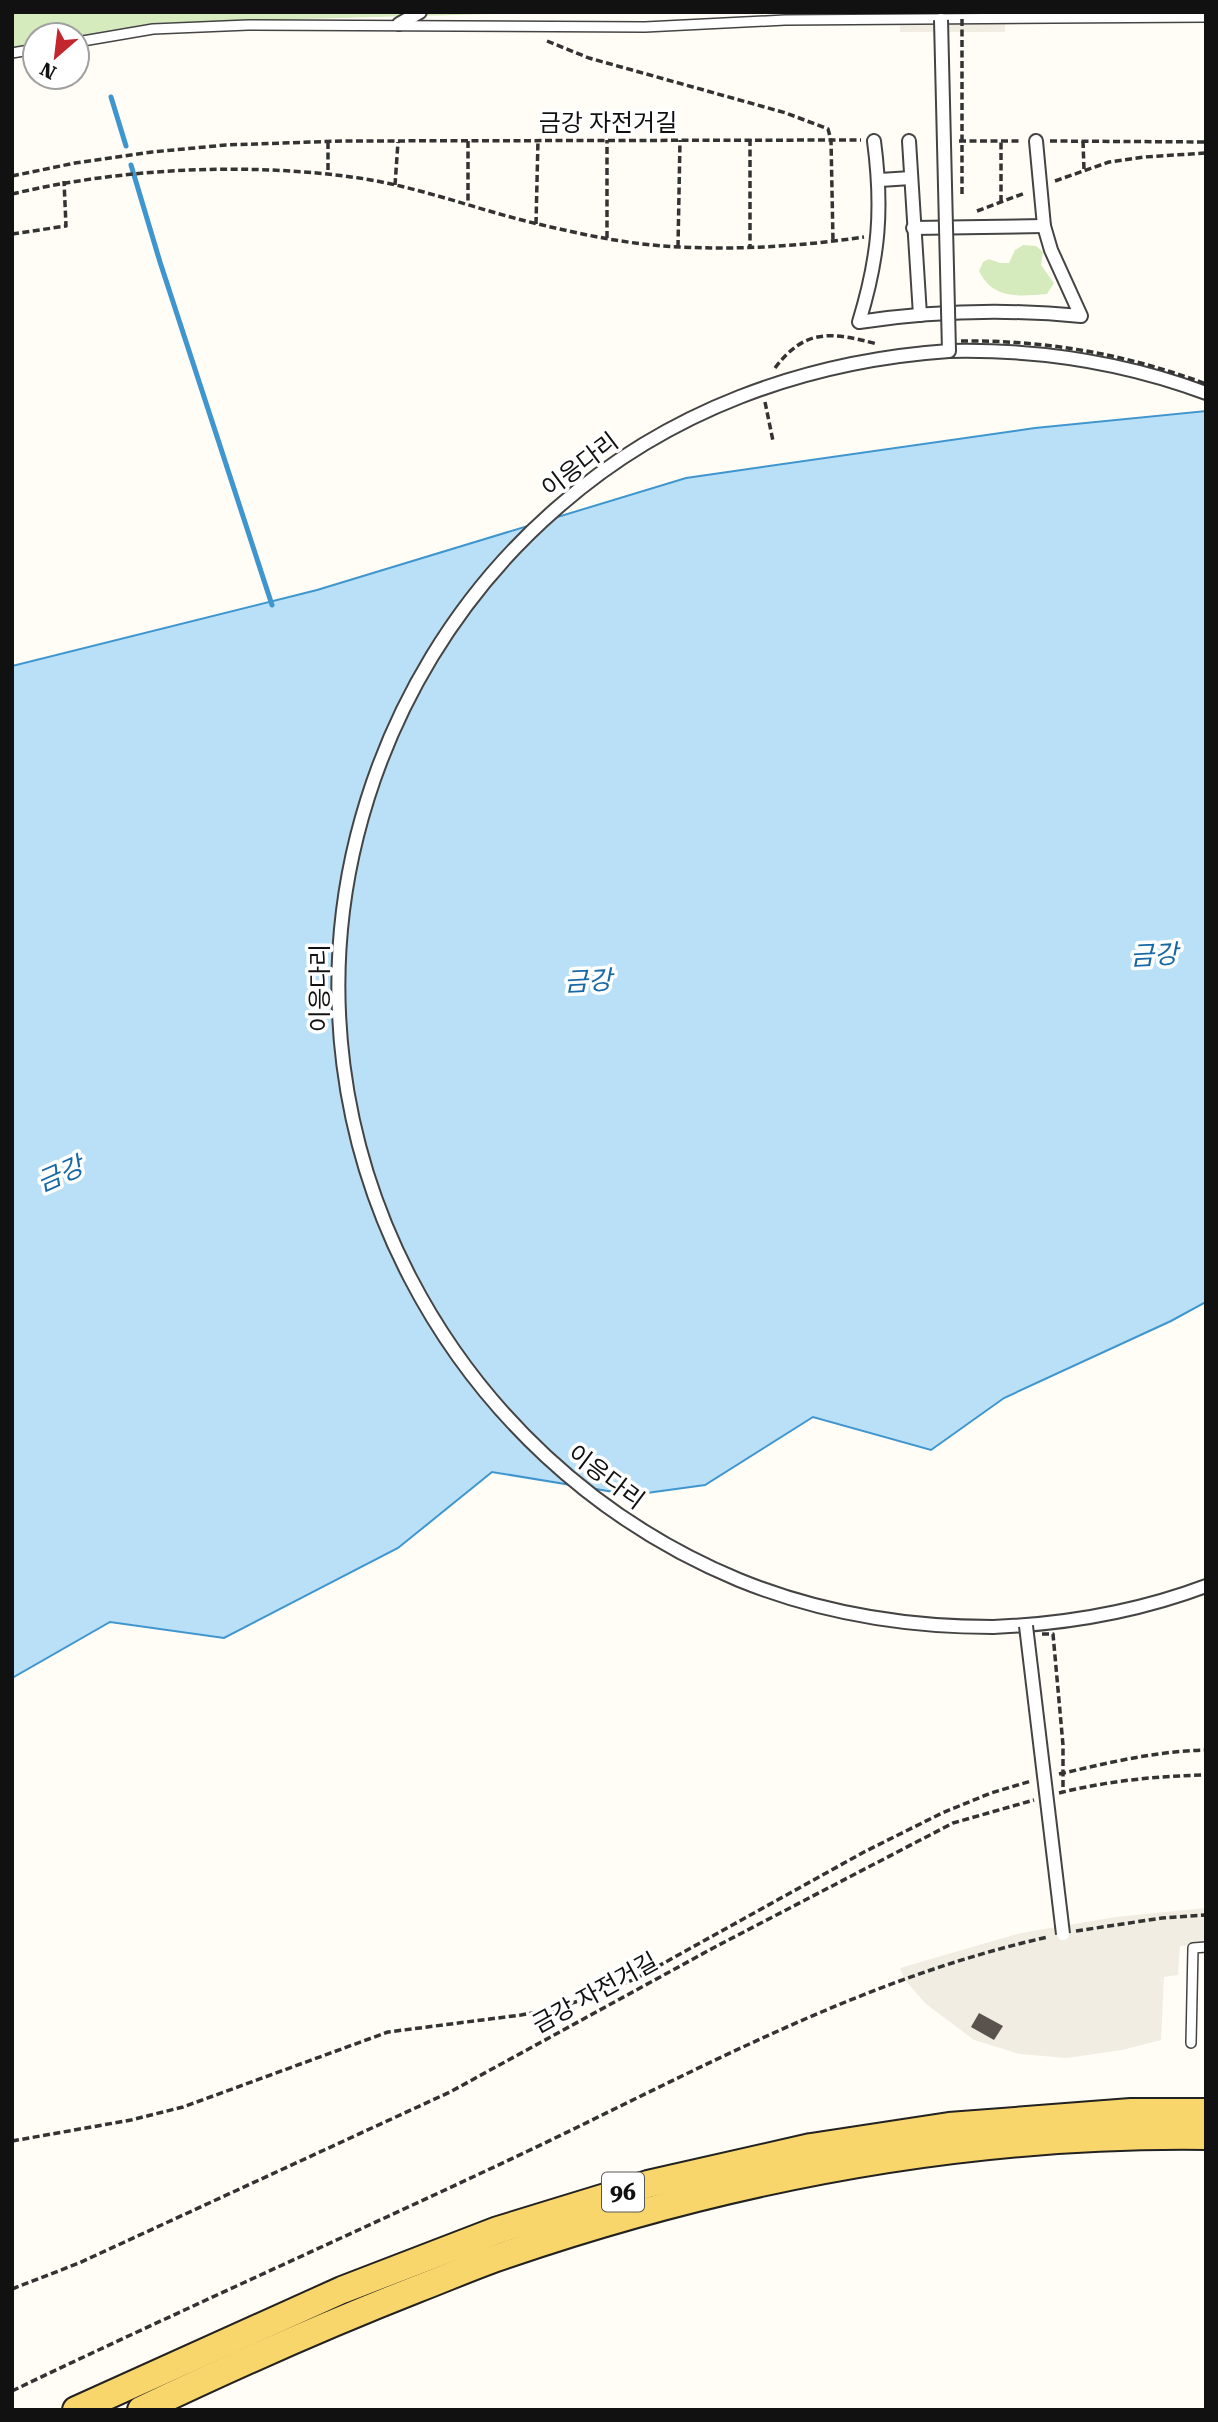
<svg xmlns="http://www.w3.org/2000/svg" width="1218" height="2422" font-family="'Roboto Serif','Noto Sans KR',serif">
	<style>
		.green { fill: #d5ebbd }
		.plaza { fill: #f1ede2 }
		.water { fill: #b9e0f7; stroke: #3f96cf; stroke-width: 2 }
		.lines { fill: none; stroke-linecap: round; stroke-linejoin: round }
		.stream { stroke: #3f96cf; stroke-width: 5 }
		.building { fill: #5a524d }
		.service-casing { stroke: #444; stroke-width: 12 }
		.pedestrian-casing { stroke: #444; stroke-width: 16 }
		.primary-casing { stroke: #222; stroke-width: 30 }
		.path { stroke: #333; stroke-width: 3.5; stroke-dasharray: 7 3.5; stroke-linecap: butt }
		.service { stroke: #fff; stroke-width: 9 }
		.pedestrian { stroke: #fff; stroke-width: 12 }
		.primary { stroke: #f9d66b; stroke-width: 26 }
		.pedestrian-bridge-casing { stroke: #444; stroke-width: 16; stroke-linecap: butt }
		.path-bridge { stroke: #333; stroke-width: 3.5; stroke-dasharray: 7 3.5; stroke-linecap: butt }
		.pedestrian-bridge { stroke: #fff; stroke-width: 12 }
		.labels { text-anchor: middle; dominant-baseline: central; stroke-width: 7; stroke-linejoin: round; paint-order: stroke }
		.shield { fill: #fff; stroke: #585858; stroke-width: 2 }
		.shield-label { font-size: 23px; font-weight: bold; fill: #111 }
		.street-label { font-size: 24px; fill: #111; stroke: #fff }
		.water-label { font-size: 26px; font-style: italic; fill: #1768a6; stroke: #fff }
	</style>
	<rect width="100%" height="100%" fill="#fffdf5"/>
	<g class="green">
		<path d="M12,12H568L154,23L77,38V35H35V46L12,51Z"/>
		<path d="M1023,245L1036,246L1043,252L1041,265L1054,283L1047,294C1019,296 993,300 979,271L983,262L989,259L1000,263H1009L1015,250Z"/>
	</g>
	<g class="plaza">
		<rect x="900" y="12" width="105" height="20"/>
		<path d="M1206,1908V1945L1180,1946L1178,1975L1164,1977L1161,2040L1122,2050L1067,2058L1020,2054L974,2040L926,2004L904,1979L900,1968L1021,1933L1116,1917Z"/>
	</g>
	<path class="water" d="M1206,411V1302L1171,1321L1004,1398L931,1450L813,1417L705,1485L632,1495L492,1472L398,1548L224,1638L110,1622L12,1678V666L317,590L686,478L1035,428Z"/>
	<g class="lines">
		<g class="stream">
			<path d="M111,97L126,146"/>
			<path d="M131,165L160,262L272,605"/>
		</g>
	</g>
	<path class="building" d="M979,2013L1003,2026L994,2040L971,2027Z"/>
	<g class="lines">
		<defs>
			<g id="service">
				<path d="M77,42L153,29L248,25L645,27L785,20L1206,17"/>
				<path d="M12,53L35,49"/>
				<path d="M1191,2043L1193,1948L1206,1947"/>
			</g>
			<g id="pedestrian">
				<path d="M399,24L420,12"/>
				<path d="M874,141C883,209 879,257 859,322C932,311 1008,309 1081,316L1051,250L1044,226L1036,141"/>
				<path d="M909,141L920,315"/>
				<path d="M880,180L911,178"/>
				<path d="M913,228L1044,226"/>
				<path d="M949,351C1037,349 1123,362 1206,393"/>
				<path d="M993,1627C1066,1624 1137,1612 1206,1586"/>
			</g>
			<g id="primary">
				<path d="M76,2410L342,2290L498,2230L648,2184L811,2147L949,2126L1131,2112H1206"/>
				<path d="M141,2410C231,2367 323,2326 417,2289C446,2278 475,2265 505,2255C730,2178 968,2133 1206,2136"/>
			</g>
		</defs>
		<use href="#service" class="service-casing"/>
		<use href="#pedestrian" class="pedestrian-casing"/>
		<use href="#primary" class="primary-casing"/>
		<g class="path">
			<path d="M547,41L589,58L786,113L828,129L831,140L833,241"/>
			<path d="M750,139V248"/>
			<path d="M468,141V204"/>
			<path d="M959,141H1022"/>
			<path d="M1050,141L1206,142"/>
			<path d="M1083,141L1084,170"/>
			<path d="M328,142V175"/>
			<path d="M12,176L75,163L152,152L226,145L342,141L861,140"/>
			<path d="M1055,181L1109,162L1144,157L1206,153"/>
			<path d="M395,185L398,142"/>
			<path d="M12,194C122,168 247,162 359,178C420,187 478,210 538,224C584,235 632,245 679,247C741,250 803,246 864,237"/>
			<path d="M1001,202V141"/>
			<path d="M977,211L1025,193"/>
			<path d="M536,224L538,140"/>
			<path d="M12,234L66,226L64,181"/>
			<path d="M607,238V140"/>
			<path d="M678,247L680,140"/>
			<path d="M775,368C805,328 832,332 877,344"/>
			<path d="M765,402L773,441"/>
			<path d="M1059,1774C1108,1763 1155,1751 1206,1750"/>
			<path d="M1059,1793C1107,1781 1156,1776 1206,1775"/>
			<path d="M1076,1931L1162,1918L1206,1915"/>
			<path d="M12,2141L131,2120L183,2107L388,2032L521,2015L553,2009L585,1999L635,1979L864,1852L942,1813L991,1793L1031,1781"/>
			<path d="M12,2289L79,2263L450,2092L715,1947L953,1823L1034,1800"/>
			<path d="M12,2391C183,2309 357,2232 528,2151C698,2070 863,1978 1048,1937"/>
		</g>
		<use href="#service" class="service"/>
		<use href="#pedestrian" class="pedestrian"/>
		<use href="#primary" class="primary"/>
		<defs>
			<g id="pedestrian-bridge">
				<path d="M941,20L949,351C804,361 667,411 557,508C458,594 389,709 357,836C280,1143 449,1460 739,1580C820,1613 906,1627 993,1627"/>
				<path d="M1026,1626L1063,1934"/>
			</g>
		</defs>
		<use href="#pedestrian-bridge" class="pedestrian-bridge-casing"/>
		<g class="path-bridge">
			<path d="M962,19V195"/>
			<path d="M961,341C1045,340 1127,354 1206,384"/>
			<path d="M1042,1634H1053L1063,1745V1793"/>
		</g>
		<use href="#pedestrian-bridge" class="pedestrian-bridge"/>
	</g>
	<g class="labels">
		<rect class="shield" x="602" y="2172.5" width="42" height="39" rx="5"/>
		<g class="shield-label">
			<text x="623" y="2192">96</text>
		</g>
		<g class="street-label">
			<text x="608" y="123">금강 자전거길</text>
			<text transform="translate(580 465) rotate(-37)">이응다리</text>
			<text transform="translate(320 988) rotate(-90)">이응다리</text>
			<text transform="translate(606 1477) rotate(37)">이응다리</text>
			<text transform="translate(595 1993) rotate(-29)">금강 자전거길</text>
		</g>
		<g class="water-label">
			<text transform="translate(1154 955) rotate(-3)">금강</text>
			<text transform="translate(588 981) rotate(-3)">금강</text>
			<text transform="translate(60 1174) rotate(-24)">금강</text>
		</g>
	</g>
	<rect width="1218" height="2422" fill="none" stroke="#111111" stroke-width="28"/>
	<g transform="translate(56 56) rotate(208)"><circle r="33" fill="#ffffff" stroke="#a0a0a0" stroke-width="2"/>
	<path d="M0-5L12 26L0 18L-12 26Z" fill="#c4262e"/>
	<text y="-10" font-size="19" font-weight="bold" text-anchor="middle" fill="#111111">N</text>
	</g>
</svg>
